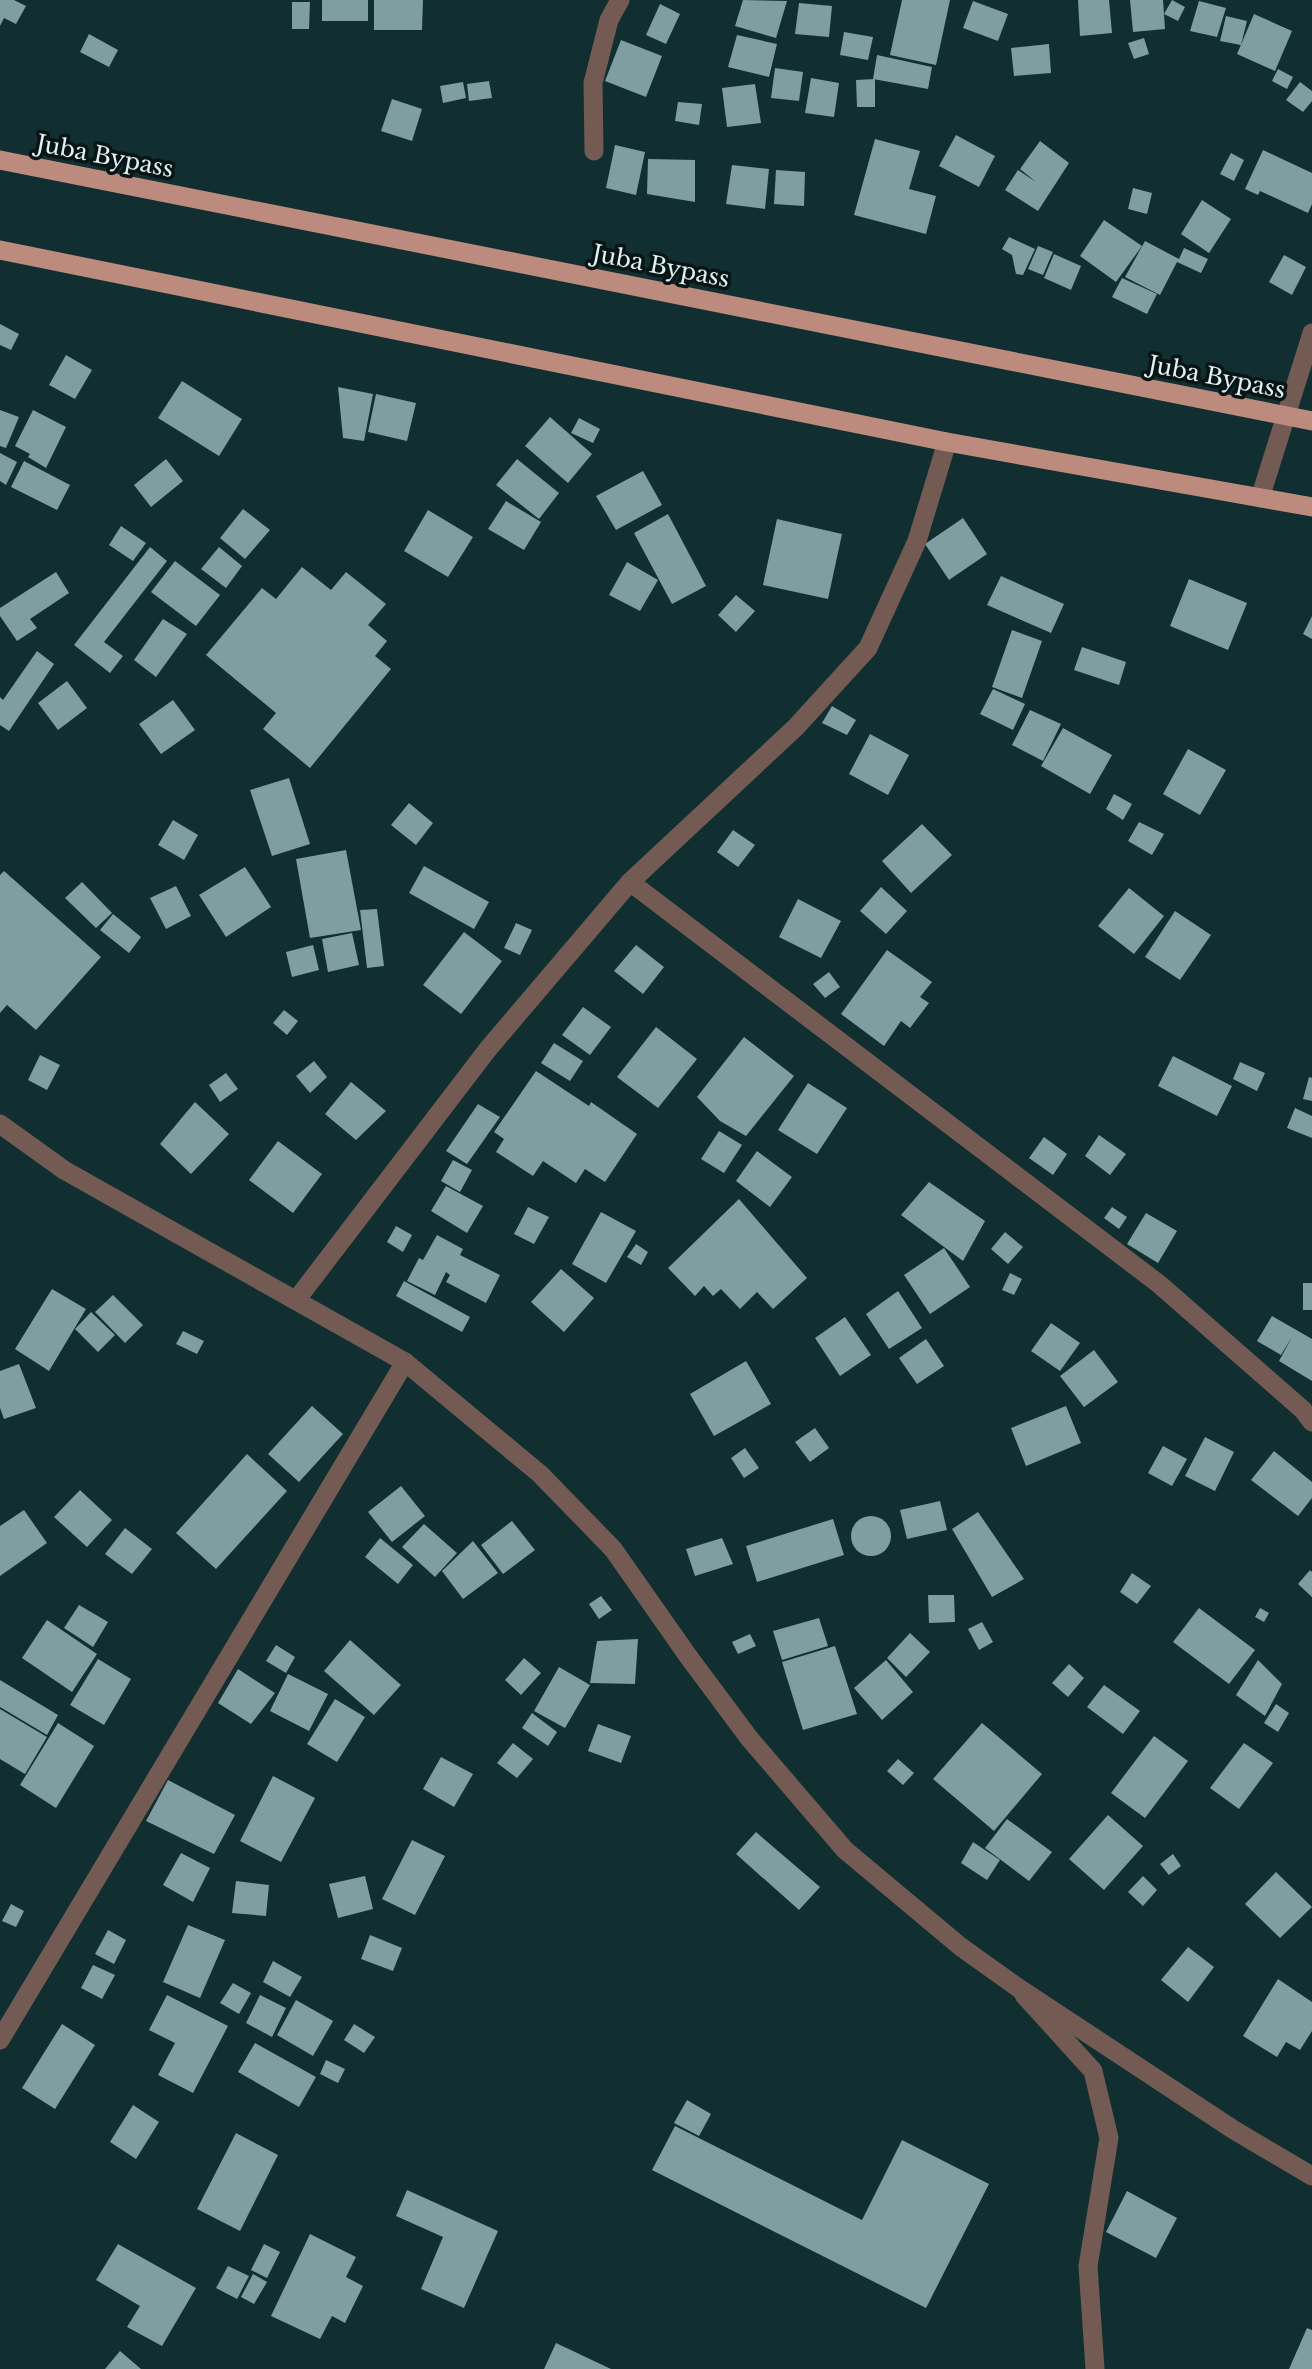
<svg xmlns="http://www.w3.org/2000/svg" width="1312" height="2369" font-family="'Libre Baskerville',serif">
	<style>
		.building { fill: #7f9ea1 }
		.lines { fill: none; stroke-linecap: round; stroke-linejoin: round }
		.service { stroke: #735b54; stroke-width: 19 }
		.minor { stroke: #735b54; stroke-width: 19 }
		.primary { stroke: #bc8b7e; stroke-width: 19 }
		.labels { text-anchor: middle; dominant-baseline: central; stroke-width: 7; stroke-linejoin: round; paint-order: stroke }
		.street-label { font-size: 23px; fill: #e0f1f2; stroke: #081415 }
	</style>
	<rect width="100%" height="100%" fill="#112e31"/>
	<g class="building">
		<path d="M0,0H14L26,6L16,24L4,18L0,26Z"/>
		<rect x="322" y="0" width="46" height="21"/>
		<path d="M374,0H423L422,30H374Z"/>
		<path d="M743,0L787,1L776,38L735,26Z"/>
		<path d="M902,0H950L936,65L890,55Z"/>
		<path d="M1078,0H1109L1112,33L1080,36Z"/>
		<path d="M1130,0H1163L1165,29L1133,32Z"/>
		<path d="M1172,0L1185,7L1178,21L1164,14Z"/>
		<path d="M973,1L1008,14L998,41L963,28Z"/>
		<path d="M1199,1L1226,8L1217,37L1190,31Z"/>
		<path d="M292,2H310L309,29H292Z"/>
		<path d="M799,3L832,6L829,37L795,34Z"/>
		<path d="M660,4L680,14L666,44L646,35Z"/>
		<path d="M1254,14L1292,31L1275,71L1237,54Z"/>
		<path d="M1226,16L1247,21L1241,45L1220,41Z"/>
		<path d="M844,32L873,37L868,60L840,55Z"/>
		<path d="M89,34L118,50L109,67L80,52Z"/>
		<path d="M737,35L777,44L769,77L728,67Z"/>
		<path d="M1144,38L1149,54L1134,59L1128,43Z"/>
		<path d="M621,40L662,56L646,97L605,81Z"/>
		<path d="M1049,44L1051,73L1014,76L1011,48Z"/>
		<path d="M877,55L932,67L928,89L873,79Z"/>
		<path d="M775,68L803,72L799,101L771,98Z"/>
		<path d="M1278,69L1293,77L1287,89L1272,81Z"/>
		<path d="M811,78L839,83L834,117L805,113Z"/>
		<path d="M875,79V107H857L856,80Z"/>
		<path d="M489,81L492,98L469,101L467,84Z"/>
		<path d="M463,82L466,98L443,103L440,86Z"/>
		<path d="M1300,82L1312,91V101L1303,112L1286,100Z"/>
		<path d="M755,84L761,123L727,127L722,88Z"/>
		<path d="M392,99L422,109L412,141L381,131Z"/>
		<path d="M678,102L702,104L699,125L675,121Z"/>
		<path d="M956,135L995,156L979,187L939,166Z"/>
		<path d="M875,139L920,151L909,189L936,196L926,234L854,215Z"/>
		<path d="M1040,141L1069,163L1038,211L1005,190L1018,170L1036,182L1020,169Z"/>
		<path d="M615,145L645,152L636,195L606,188Z"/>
		<path d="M1263,150L1312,173V204L1308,213L1260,191L1258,195L1245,189Z"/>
		<path d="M1231,153L1244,160L1234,181L1220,174Z"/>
		<path d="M648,159L695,160V202L647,194Z"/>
		<path d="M732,165L769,169L765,209L726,204Z"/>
		<path d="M776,170L805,172L804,206L774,204Z"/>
		<path d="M1133,188L1152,193L1147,214L1128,209Z"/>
		<path d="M1202,200L1231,219L1209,253L1181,234Z"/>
		<path d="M1104,220L1142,246L1116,282L1080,256Z"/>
		<path d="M1009,237L1035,249L1023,275L1016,274L1012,255L1002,249Z"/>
		<path d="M1145,241L1179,259L1184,248L1208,259L1201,273L1177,262L1160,295L1125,277Z"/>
		<path d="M1038,246L1053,252L1043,275L1028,269Z"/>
		<path d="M1054,254L1081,266L1071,290L1044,278Z"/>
		<path d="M1284,255L1306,267L1292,295L1269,282Z"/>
		<path d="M1122,278L1157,294L1147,314L1112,297Z"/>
		<path d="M0,324L19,334L11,350L0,345Z"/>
		<path d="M66,355L92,370L75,399L49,385Z"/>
		<path d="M182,381L242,419L219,456L158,418Z"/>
		<path d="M338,387L373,394L364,441L343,438Z"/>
		<path d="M376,394L416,403L407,441L368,432Z"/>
		<path d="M0,410L19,417L6,448L0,446Z"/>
		<path d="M33,410L66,427L46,468L28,457L30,454L15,446Z"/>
		<path d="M550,417L592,454L568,483L525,446Z"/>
		<path d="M579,418L600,429L593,443L571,433Z"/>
		<path d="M0,453L17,462L6,485L0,481Z"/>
		<path d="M166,459L183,481L151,507L134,485Z"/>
		<path d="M517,459L559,493L539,519L496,485Z"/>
		<path d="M24,461L70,485L57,510L11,487Z"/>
		<path d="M643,471L662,505L616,530L596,496Z"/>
		<path d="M506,501L541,522L524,550L488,529Z"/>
		<path d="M243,509L270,530L245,559L220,538Z"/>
		<path d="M428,510L473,537L448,577L404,551Z"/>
		<path d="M668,514L706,586L672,604L634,533Z"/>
		<path d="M963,518L987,554L949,580L925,544Z"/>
		<path d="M777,519L842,534L828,599L763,585Z"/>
		<path d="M121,526L146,543L133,561L109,545Z"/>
		<path d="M150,547L167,561L104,642L123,656L110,673L74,645Z"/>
		<path d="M219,547L242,566L226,588L201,569Z"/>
		<path d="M175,561L220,595L196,626L151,592Z"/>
		<path d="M627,562L658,580L640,611L609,595Z"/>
		<path d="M302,567L331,590L346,572L386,604L368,625L387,641L375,656L391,669L310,768L263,729L276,713L206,655L262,588L276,599Z"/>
		<path d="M56,572L69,593L30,619L37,628L17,641L0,616V608Z"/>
		<path d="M1001,576L1064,604L1051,633L987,605Z"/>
		<path d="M1189,579L1247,603L1228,650L1170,626Z"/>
		<path d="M736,595L755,611L736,632L718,615Z"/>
		<path d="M1312,616V639L1303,634Z"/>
		<path d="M163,619L187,634L156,677L134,660Z"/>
		<path d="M1012,630L1042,641L1022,698L992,687Z"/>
		<path d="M1082,647L1126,662L1119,685L1074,670Z"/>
		<path d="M37,651L54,664L9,731L0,725V697L3,700Z"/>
		<path d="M67,681L87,708L58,730L38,703Z"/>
		<path d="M993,689L1025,704L1013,730L980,714Z"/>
		<path d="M173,700L195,730L161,754L139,724Z"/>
		<path d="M832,706L856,720L847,735L822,723Z"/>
		<path d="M1030,710L1061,724L1043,761L1012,745Z"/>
		<path d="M1063,728L1112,755L1090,794L1041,766Z"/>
		<path d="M870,734L909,755L888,795L849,774Z"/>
		<path d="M1188,749L1226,770L1200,815L1163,794Z"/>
		<path d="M289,778L310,844L272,856L250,790Z"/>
		<path d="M1114,794L1132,804L1123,820L1106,809Z"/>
		<path d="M409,803L433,823L416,845L391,825Z"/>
		<path d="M173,820L198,835L184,860L158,845Z"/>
		<path d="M1139,822L1164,834L1152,855L1128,841Z"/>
		<path d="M922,824L952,855L911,893L882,861Z"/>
		<path d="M733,830L755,845L738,867L717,852Z"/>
		<path d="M346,850L361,930L310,938L296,859Z"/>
		<path d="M424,866L489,902L474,929L409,893Z"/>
		<path d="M245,867L271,907L226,937L199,895Z"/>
		<path d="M4,871L101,957L36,1030L7,1005L0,1013V875Z"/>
		<path d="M82,882L112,913L96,928L65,898Z"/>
		<path d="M176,886L191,916L166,929L150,898Z"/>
		<path d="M881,887L907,911L886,934L860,911Z"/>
		<path d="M1129,888L1164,916L1134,954L1098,926Z"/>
		<path d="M798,899L841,921L821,958L779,937Z"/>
		<path d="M377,909L384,966L367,968L360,910Z"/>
		<path d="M1175,911L1211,935L1180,980L1145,957Z"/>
		<path d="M113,914L141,937L129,953L100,930Z"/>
		<path d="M516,923L532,930L520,955L504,948Z"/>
		<path d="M464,932L502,961L461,1014L423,985Z"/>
		<path d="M352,933L359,965L328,972L322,939Z"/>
		<path d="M313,945L319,970L292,977L286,952Z"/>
		<path d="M636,945L664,967L643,994L614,971Z"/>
		<path d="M887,950L932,982L920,997L929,1003L910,1028L901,1021L884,1046L841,1014Z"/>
		<path d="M829,972L840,987L825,998L813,984Z"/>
		<path d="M583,1007L611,1027L590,1055L562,1035Z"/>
		<path d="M284,1010L298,1021L287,1035L273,1023Z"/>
		<path d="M656,1027L697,1059L658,1108L617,1077Z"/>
		<path d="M744,1037L794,1076L746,1136L720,1121L697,1097Z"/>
		<path d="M554,1043L583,1061L570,1081L541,1063Z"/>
		<path d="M40,1055L60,1065L47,1090L28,1080Z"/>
		<path d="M1173,1056L1232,1086L1217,1116L1158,1086Z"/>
		<path d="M314,1061L327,1077L310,1093L296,1076Z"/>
		<path d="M1240,1062L1265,1073L1257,1091L1233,1079Z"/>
		<path d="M536,1071L589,1106L591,1102L637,1134L605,1182L585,1169L576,1183L543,1161L533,1176L496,1152L504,1139L494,1132Z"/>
		<path d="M226,1073L238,1089L220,1102L209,1085Z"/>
		<path d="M1309,1077L1312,1078V1101L1303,1099Z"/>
		<path d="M351,1082L386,1111L356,1140L325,1114Z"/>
		<path d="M808,1083L847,1108L817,1154L778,1130Z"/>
		<path d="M195,1102L229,1134L191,1174L160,1144Z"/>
		<path d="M478,1104L500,1117L467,1164L446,1151Z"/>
		<path d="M1295,1108L1312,1116V1138L1287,1128Z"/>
		<path d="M719,1131L742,1145L724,1173L701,1159Z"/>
		<path d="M1099,1135L1126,1154L1110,1175L1085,1156Z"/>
		<path d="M1044,1137L1067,1154L1053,1175L1029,1158Z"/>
		<path d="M278,1141L322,1174L293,1213L249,1180Z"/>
		<path d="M757,1151L792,1177L770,1207L736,1181Z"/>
		<path d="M453,1160L472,1170L460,1192L441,1181Z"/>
		<path d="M929,1182L985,1221L963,1261L901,1215Z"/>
		<path d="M446,1186L483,1206L467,1233L431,1211Z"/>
		<path d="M739,1199L807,1278L773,1309L757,1292L740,1309L721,1289L713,1296L704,1286L695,1296L668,1268Z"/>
		<path d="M528,1207L549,1217L534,1244L514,1234Z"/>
		<path d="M1112,1207L1127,1217L1119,1229L1104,1218Z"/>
		<path d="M601,1212L636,1231L606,1283L572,1264Z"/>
		<path d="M1146,1213L1177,1231L1158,1263L1127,1244Z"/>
		<path d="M396,1226L412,1235L403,1252L387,1242Z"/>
		<path d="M1005,1232L1023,1247L1008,1264L991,1249Z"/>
		<path d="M437,1235L463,1249L460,1255L500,1275L486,1303L446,1282L450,1275L446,1272L435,1295L407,1281L419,1258L423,1260Z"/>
		<path d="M636,1244L648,1252L641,1265L627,1257Z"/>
		<path d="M944,1248L970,1287L930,1314L904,1275Z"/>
		<path d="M561,1269L594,1298L564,1332L531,1302Z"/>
		<path d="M1010,1273L1022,1279L1014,1295L1002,1290Z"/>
		<path d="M404,1281L470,1317L462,1332L396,1296Z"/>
		<rect x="1303" y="1283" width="9" height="27"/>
		<path d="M52,1289L86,1309L49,1371L15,1349Z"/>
		<path d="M898,1291L922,1328L889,1349L866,1314Z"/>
		<path d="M113,1295L143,1325L125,1343L95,1312Z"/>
		<path d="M91,1312L115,1335L98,1352L75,1329Z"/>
		<path d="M1272,1316L1312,1339V1381L1279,1361L1292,1337L1281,1355L1257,1341Z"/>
		<path d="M845,1317L871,1355L840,1376L815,1338Z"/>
		<path d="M1051,1323L1080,1343L1060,1371L1031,1351Z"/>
		<path d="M183,1331L204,1341L197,1354L176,1344Z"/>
		<path d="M926,1339L944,1366L917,1384L899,1358Z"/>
		<path d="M1094,1350L1118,1382L1084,1407L1060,1376Z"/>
		<path d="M746,1361L771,1404L714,1436L690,1394Z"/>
		<path d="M19,1364L36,1408L4,1419L0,1408V1371Z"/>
		<path d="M312,1406L343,1434L299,1482L268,1454Z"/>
		<path d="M1066,1406L1081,1443L1026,1466L1011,1428Z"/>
		<path d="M815,1428L829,1448L810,1462L795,1442Z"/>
		<path d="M1205,1437L1234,1452L1215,1491L1185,1476Z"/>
		<path d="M1163,1446L1187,1459L1172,1486L1148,1473Z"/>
		<path d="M745,1448L759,1468L744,1478L731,1458Z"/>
		<path d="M1274,1451L1312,1482V1498L1298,1516L1251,1480Z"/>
		<path d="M247,1454L287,1491L216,1569L176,1533Z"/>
		<path d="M401,1486L425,1516L392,1542L368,1512Z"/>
		<path d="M80,1490L112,1520L87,1547L54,1517Z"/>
		<path d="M940,1501L947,1530L907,1539L900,1510Z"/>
		<path d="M24,1510L47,1543L0,1576V1526Z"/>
		<path d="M978,1512L1024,1579L992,1597L952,1529Z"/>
		<circle cx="871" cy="1536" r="20"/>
		<path d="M833,1519L844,1555L757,1582L746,1546Z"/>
		<path d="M512,1521L535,1550L503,1574L481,1545Z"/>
		<path d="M424,1524L457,1553L435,1577L402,1547Z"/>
		<path d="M125,1528L152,1549L132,1574L105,1554Z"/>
		<path d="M380,1538L413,1565L398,1584L365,1557Z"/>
		<path d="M722,1538L733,1564L695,1576L686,1549Z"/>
		<path d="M473,1541L498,1573L463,1599L442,1571Z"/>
		<path d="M1310,1570L1312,1572V1597L1298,1584Z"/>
		<path d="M1132,1573L1151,1586L1137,1604L1120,1592Z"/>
		<path d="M928,1595H954L955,1622L929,1623Z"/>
		<path d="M601,1596L612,1610L599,1619L589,1604Z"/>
		<path d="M79,1605L108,1622L93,1647L64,1628Z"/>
		<path d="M1199,1608L1255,1650L1229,1684L1173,1642Z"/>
		<path d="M1260,1608L1269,1613L1264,1622L1255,1617Z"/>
		<path d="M819,1618L828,1646L782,1660L773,1631Z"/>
		<path d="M47,1620L97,1654L72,1692L22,1658Z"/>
		<path d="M982,1622L993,1642L979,1650L968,1629Z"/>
		<path d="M910,1633L930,1652L906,1677L887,1658Z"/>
		<path d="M750,1634L756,1646L738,1654L732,1642Z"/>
		<path d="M638,1639L635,1684L590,1683L597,1641Z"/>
		<path d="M350,1640L401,1685L374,1715L324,1671Z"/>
		<path d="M276,1645L295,1657L286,1673L266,1661Z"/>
		<path d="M835,1646L857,1714L803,1730L782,1662Z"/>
		<path d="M524,1658L541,1673L521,1695L505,1680Z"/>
		<path d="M98,1659L131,1679L104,1725L70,1705Z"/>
		<path d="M886,1660L913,1692L882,1720L854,1688Z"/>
		<path d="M1258,1660L1282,1684L1265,1716L1236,1695Z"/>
		<path d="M1069,1664L1084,1678L1068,1697L1052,1683Z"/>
		<path d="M559,1667L590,1685L565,1728L534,1711Z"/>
		<path d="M238,1669L275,1693L251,1724L218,1703Z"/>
		<path d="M288,1674L328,1694L309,1731L270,1711Z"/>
		<path d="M0,1680L58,1715L47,1735L0,1707Z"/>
		<path d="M1104,1685L1140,1711L1123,1734L1087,1707Z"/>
		<path d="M335,1699L365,1717L337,1762L307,1744Z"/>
		<path d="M1276,1704L1289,1713L1278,1732L1264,1723Z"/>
		<path d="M0,1709L47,1737L25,1774L0,1759Z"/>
		<path d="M532,1713L557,1732L548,1746L522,1728Z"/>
		<path d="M58,1723L94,1746L56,1808L20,1785Z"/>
		<path d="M982,1723L1042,1774L994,1831L933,1779Z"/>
		<path d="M598,1724L631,1736L621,1763L588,1751Z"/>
		<path d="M1154,1736L1188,1761L1145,1818L1111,1793Z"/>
		<path d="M513,1743L533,1759L517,1778L497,1763Z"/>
		<path d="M1244,1743L1273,1763L1239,1809L1210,1788Z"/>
		<path d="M441,1757L473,1774L454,1807L423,1789Z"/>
		<path d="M898,1759L914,1773L903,1785L887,1771Z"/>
		<path d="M273,1776L315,1798L281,1862L240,1841Z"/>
		<path d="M168,1780L235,1815L214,1854L146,1821Z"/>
		<path d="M1108,1815L1143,1846L1104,1890L1069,1859Z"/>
		<path d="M1007,1819L1052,1852L1029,1881L985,1848Z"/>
		<path d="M756,1832L820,1887L799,1910L736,1854Z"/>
		<path d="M412,1840L445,1856L415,1915L382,1899Z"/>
		<path d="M973,1842L1000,1860L987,1880L961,1863Z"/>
		<path d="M181,1853L210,1868L193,1902L163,1885Z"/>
		<path d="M1173,1854L1181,1866L1169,1875L1160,1864Z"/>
		<path d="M1276,1872L1312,1907L1280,1938L1245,1904Z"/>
		<path d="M365,1876L373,1909L338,1918L329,1884Z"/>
		<path d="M1143,1876L1157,1890L1143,1906L1128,1892Z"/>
		<path d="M236,1881L269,1885L266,1916L232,1913Z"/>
		<path d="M11,1904L24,1911L16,1927L2,1921Z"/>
		<path d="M188,1925L225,1940L200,1998L163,1982Z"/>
		<path d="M108,1930L126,1940L114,1964L95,1954Z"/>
		<path d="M370,1935L402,1948L393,1971L361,1959Z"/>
		<path d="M1188,1947L1214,1967L1188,2002L1161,1980Z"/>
		<path d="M273,1961L302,1977L290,1997L263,1982Z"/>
		<path d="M93,1965L115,1975L102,1999L81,1988Z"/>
		<path d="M1278,1979L1312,2002V2031L1300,2050L1286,2042L1277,2057L1243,2036Z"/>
		<path d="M233,1983L251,1993L239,2014L220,2003Z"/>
		<path d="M167,1995L228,2026L193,2093L158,2075L175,2043L149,2030Z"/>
		<path d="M260,1995L286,2008L272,2037L246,2023Z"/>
		<path d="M296,2000L333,2021L313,2056L277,2035Z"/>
		<path d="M62,2024L95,2045L55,2109L22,2088Z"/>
		<path d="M354,2024L375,2037L364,2053L344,2040Z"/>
		<path d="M255,2043L316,2077L299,2107L238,2072Z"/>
		<path d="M326,2060L345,2069L338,2083L320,2074Z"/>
		<path d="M687,2100L711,2114L699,2136L674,2123Z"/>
		<path d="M133,2105L159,2122L136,2159L110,2142Z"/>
		<path d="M675,2126L862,2220L902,2140L989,2184L926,2308L652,2170Z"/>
		<path d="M236,2133L278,2155L240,2231L197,2209Z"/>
		<path d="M407,2190L498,2231L464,2308L421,2289L443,2237L396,2216Z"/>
		<path d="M1127,2191L1177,2218L1156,2258L1106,2232Z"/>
		<path d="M310,2234L356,2257L346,2277L363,2286L345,2323L332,2316L320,2339L271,2316Z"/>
		<path d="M118,2244L196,2288L162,2346L127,2327L140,2306L96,2280Z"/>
		<path d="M264,2244L280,2252L267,2278L251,2270Z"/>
		<path d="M228,2266L249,2276L237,2299L216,2288Z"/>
		<path d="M253,2274L267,2282L254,2304L241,2297Z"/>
		<path d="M1307,2328L1312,2330V2369H1289Z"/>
		<path d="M556,2343L611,2369H544Z"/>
		<path d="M120,2351L141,2369H105Z"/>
	</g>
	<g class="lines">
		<path class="service" d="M1024,1995L1093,2071L1109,2138L1088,2266L1095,2369"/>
		<g class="minor">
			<path d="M594,151L593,83L609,20L620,0"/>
			<path d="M1260,498L1312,333"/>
			<path d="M630,882L1159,1284L1303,1410L1312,1422"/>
			<path d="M0,1124L64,1170L405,1362L540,1474L613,1549L688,1656L749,1738L845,1850L961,1947L1017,1987L1234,2130L1312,2176"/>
			<path d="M297,1299L488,1049L630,882L796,727L868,648L917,541L947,442"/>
			<path d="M0,2040L405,1362"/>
		</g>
		<g class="primary">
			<path d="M0,160L1312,421"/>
			<path d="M0,250L947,442L1312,507"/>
		</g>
	</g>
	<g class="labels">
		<g class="street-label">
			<text transform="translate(105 156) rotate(11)">Juba Bypass</text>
			<text transform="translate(661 266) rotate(11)">Juba Bypass</text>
			<text transform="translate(1217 377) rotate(11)">Juba Bypass</text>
		</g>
	</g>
</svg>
